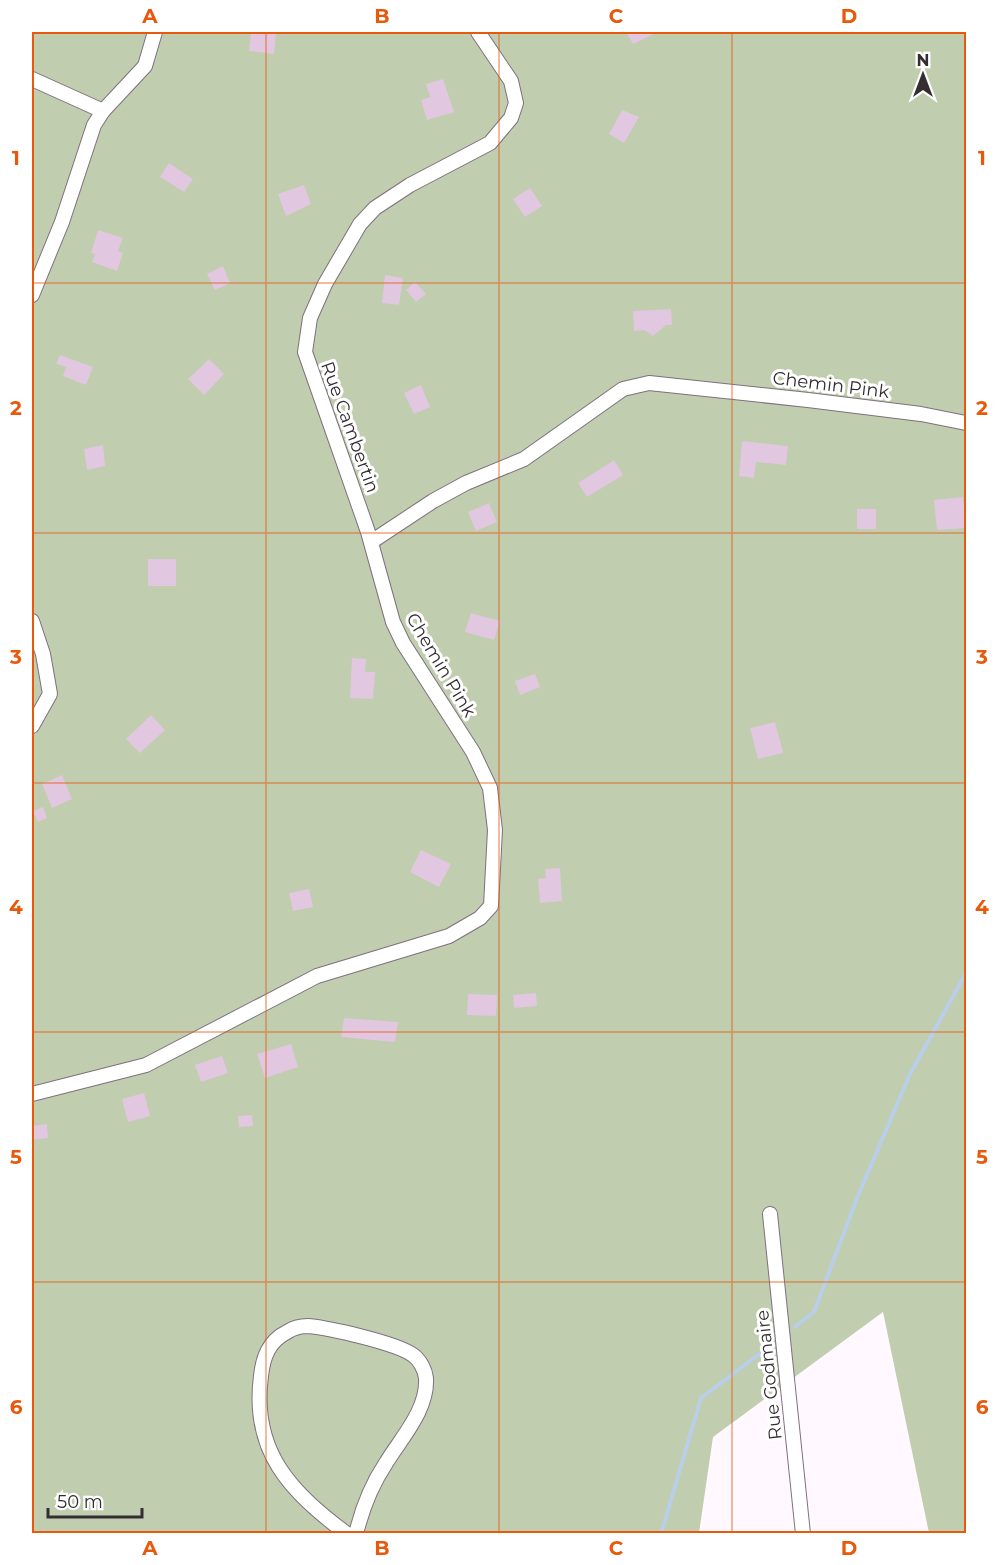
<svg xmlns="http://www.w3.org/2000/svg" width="998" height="1565" font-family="Montserrat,sans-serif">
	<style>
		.forest { fill: #c0cdaf }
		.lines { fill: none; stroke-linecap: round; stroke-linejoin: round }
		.stream { stroke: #b9cfe9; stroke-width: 4 }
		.building { fill: #e1c7e0 }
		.street-casing { stroke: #7e717e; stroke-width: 16 }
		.street { stroke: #fff; stroke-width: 14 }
		.grid { fill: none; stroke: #e8590c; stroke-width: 1.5; stroke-opacity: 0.55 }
		.labels { text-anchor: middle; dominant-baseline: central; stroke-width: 6; stroke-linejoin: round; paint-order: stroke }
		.street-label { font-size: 18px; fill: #342e33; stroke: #fff }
		.neatline { fill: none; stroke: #e8590c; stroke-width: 2 }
		.grid-label { font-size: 20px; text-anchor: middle; font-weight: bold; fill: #e8590c }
	</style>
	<rect width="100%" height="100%" fill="#fff9ff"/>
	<path class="forest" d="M32,32H966V1533H929L883,1312L713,1437L699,1533H32Z"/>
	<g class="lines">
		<g class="stream">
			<path d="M795,1327L814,1312L857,1198L910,1074L966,973"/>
			<path d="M661,1534L701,1398L762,1352"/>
		</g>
	</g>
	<g class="building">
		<path d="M251,32H276L274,54L249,51Z"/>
		<path d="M626,32H658L633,44Z"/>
		<path d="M443,79L454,112L427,120L421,100L430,97L426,84Z"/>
		<path d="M622,110L639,117L624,143L609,134Z"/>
		<path d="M169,163L193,179L184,192L160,177Z"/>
		<path d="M304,185L311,204L286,216L278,194Z"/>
		<path d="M530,188L542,206L525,217L513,199Z"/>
		<path d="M98,230L123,238L118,251L123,253L117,271L92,262L95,254L91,253Z"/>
		<path d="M223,266L230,283L215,290L207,274Z"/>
		<path d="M385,275L403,278L399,305L382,303Z"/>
		<path d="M415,282L426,294L416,302L406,290Z"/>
		<path d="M671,309L672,325H666L653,336L644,330L634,331L633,311Z"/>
		<path d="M60,355L93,367L86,385L63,376L66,367L56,364Z"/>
		<path d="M209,359L224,374L204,395L188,379Z"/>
		<path d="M421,385L430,407L414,414L404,393Z"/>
		<path d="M742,441L788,446L786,465L756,462L754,478L739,476Z"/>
		<path d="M103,445L105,466L87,470L84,449Z"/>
		<path d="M614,460L623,475L587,497L578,483Z"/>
		<path d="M963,497L966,528L937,530L934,500Z"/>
		<path d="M489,503L497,522L476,531L468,512Z"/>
		<rect x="857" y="509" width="19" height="20"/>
		<rect x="148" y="559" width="28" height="27"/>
		<path d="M471,613L500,621L494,640L465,632Z"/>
		<path d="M352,658L366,659L365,672H375L373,699L350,698Z"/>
		<path d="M535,674L540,687L520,695L515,681Z"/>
		<path d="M151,715L165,730L140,753L126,739Z"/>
		<path d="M775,722L783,753L758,759L750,728Z"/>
		<path d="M62,775L72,799L52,808L42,784Z"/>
		<path d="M43,807L47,818L38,822L33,811Z"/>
		<path d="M421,850L451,864L439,887L410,872Z"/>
		<path d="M560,868L562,901L540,903L538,879L546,878L545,869Z"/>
		<path d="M309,889L313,907L293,911L289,893Z"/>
		<path d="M536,993L537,1006L514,1008L513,995Z"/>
		<path d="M468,994L497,995L496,1016L467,1015Z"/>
		<path d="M344,1018L398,1022L395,1042L341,1037Z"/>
		<path d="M291,1044L298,1067L265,1078L257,1054Z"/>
		<path d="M222,1056L228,1073L201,1082L195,1065Z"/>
		<path d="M144,1093L150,1116L128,1122L122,1099Z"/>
		<path d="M252,1115L253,1126L239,1127L238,1116Z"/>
		<path d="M47,1124L48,1138L32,1140V1126Z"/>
	</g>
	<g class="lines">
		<defs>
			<g id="street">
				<path d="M32,79L103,111"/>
				<path d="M32,295L62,222L94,125L103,111L145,66L155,32"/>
				<path d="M371,542L433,501L466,483L524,459L623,389L649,383L808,400L921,414L966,423"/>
				<path d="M32,621L43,654L50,694L32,726"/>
				<path d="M32,1094L146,1065L317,976L449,936L480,918L491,906L495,830L490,788L473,752L403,643L393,622L368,532L305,352L310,318L325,284L360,224L375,208L410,185L490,143L511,118L516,103L511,81L478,32"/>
				<path d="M770,1214L803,1534"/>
				<path d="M347,1534C291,1492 251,1452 261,1376C263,1357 269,1341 287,1332C293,1328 301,1326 308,1326C330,1328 396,1343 413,1355C420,1360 425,1370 426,1378C428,1410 401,1438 386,1463C372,1484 362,1509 356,1534"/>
			</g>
		</defs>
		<use href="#street" class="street-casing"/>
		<use href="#street" class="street"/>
	</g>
	<path class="grid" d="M266,32V1534M499,32V1534M732,32V1534M32,283H966M32,533H966M32,783H966M32,1032H966M32,1282H966"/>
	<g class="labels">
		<g class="street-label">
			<text transform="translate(831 385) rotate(7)">Chemin Pink</text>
			<text transform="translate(350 427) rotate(70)">Rue Cambertin</text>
			<text transform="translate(441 665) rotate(59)">Chemin Pink</text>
			<text transform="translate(769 1375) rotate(-96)">Rue Godmaire</text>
		</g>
	</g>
	<rect width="998" height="1565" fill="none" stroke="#ffffff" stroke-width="66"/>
	<g transform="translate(923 75)" stroke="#ffffff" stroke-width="4.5" paint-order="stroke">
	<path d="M0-4.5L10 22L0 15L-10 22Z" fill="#342e33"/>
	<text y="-9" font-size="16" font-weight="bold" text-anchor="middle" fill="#342e33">N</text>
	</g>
	<path d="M48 1508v9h94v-9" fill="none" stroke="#342e33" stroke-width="3"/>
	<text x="57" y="1508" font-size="18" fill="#342e33" stroke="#ffffff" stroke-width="4.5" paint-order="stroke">50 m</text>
	<rect x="33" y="33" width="932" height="1499" class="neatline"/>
	<g class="grid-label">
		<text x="150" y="23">A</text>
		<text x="382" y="23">B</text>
		<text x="616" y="23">C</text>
		<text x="849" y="23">D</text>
		<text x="16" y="165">1</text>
		<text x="982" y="165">1</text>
		<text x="16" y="415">2</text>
		<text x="982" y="415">2</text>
		<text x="16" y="664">3</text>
		<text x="982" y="664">3</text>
		<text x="16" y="914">4</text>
		<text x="982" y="914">4</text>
		<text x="16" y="1164">5</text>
		<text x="982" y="1164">5</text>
		<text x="16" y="1414">6</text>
		<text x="982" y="1414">6</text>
		<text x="150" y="1555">A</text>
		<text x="382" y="1555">B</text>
		<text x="616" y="1555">C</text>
		<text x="849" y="1555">D</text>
	</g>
</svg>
